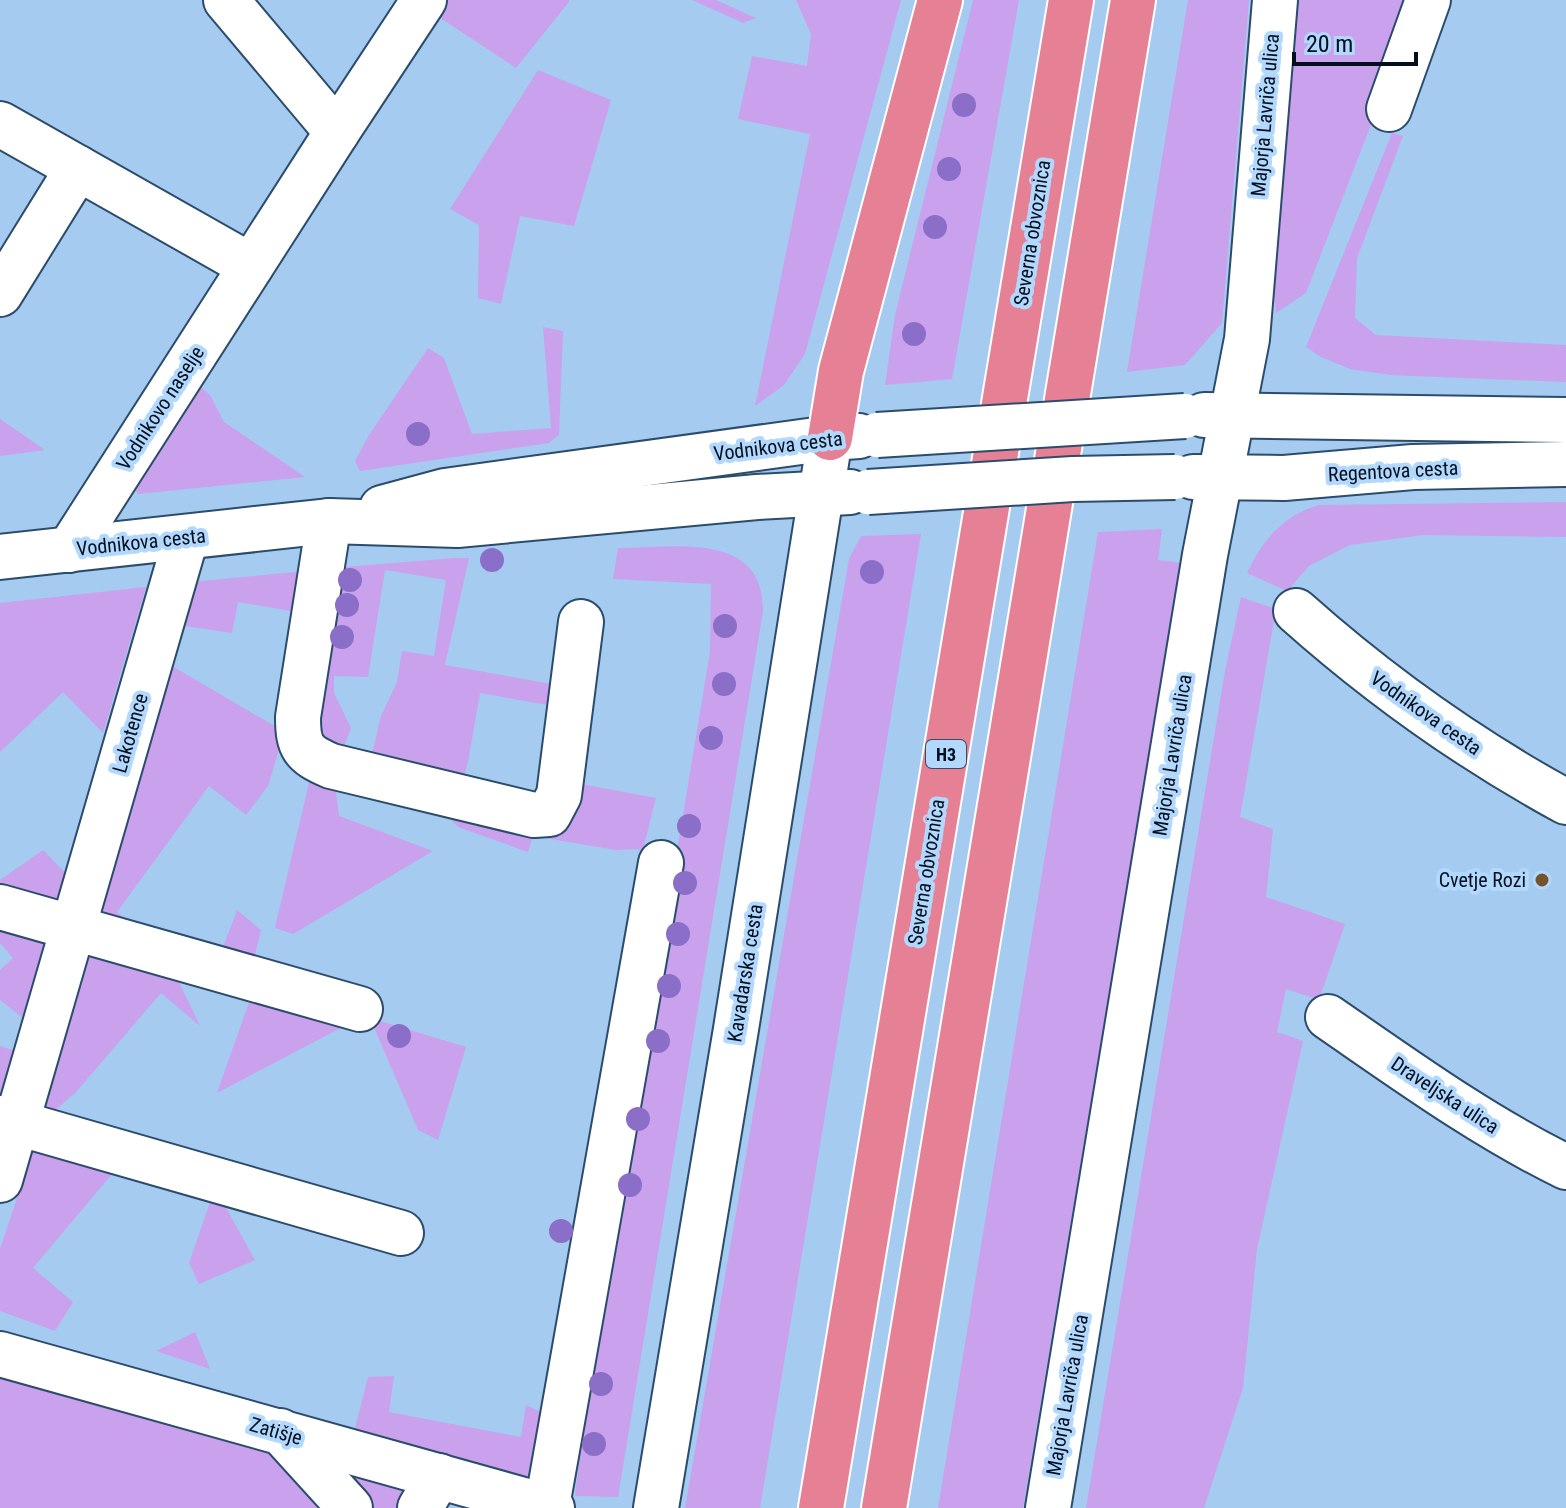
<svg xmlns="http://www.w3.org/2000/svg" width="1566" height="1508" font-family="'Roboto Condensed',sans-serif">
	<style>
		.green { fill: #c9a1ed }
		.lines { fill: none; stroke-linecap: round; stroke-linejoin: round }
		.minor-casing { stroke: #2b4c6b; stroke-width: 48 }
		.highway-casing { stroke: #fff; stroke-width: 48 }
		.minor { stroke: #fff; stroke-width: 44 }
		.highway { stroke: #e68195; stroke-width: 44 }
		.minor-bridge-casing { stroke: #2b4c6b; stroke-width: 48; stroke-linecap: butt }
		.minor-bridge { stroke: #fff; stroke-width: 44 }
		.tree { fill: #8a6ec7 }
		.poi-dot { fill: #76532c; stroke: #b2d8fe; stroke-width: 3 }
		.labels { text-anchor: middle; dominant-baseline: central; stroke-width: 8; stroke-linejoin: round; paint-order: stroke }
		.shield { fill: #b2d8fe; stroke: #384b60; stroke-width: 2 }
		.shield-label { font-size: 18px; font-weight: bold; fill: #030f1c }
		.street-label { font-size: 20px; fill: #030f1c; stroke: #b2d8fe }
		.poi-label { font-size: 20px; fill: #030f1c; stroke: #b2d8fe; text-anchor: end }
	</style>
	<rect width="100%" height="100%" fill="#a6cbf0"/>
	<g class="green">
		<path d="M434,0H569V2L516,68L439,17Z"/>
		<path d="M692,0H716L756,18L743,23Z"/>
		<path d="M796,0H901L805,354L784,385L755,406L810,134L738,119L752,56L807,66L811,34Z"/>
		<path d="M973,0H1019L952,379L885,385L895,315Z"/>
		<path d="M1188,0H1249L1222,323L1185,365L1127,372Z"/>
		<path d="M1297,0H1403L1380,101L1306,293L1276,313L1273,285Z"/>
		<path d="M538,70L611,100L574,226L520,216L501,304L478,298L479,225L450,209Z"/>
		<path d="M1392,133L1403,136L1357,258L1355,318L1376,335L1566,345V382L1390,375L1350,369L1321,357L1306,347Z"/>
		<path d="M543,327L563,331L559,435L549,443L360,471L355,461L369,435L428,348L444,358L472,434L551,428Z"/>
		<path d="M188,377L210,395L224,422L305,477L138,494L133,486Z"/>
		<path d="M0,419L45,450L0,456Z"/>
		<path d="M1566,502V537L1423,535L1350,545L1309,566L1287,591L1247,573C1263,540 1282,516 1319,505Z"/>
		<path d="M1162,529L1158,560L1181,563L1023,1508H938L1098,532Z"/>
		<path d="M921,534L760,1508H685L849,559L861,536Z"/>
		<path d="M618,548C673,548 764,530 763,611L618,1497L575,1496L588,1388L710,652L711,584L613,579Z"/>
		<path d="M455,558H469L445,665L563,686L559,707L480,693L468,762L463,779L370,762L381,716L397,682L402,651L434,656L446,580L385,570L368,677L334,676V693L351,728L341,754L322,746L316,672L332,568Z"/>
		<path d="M315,570L295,697L268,786L246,815L209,786L117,912L163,949L91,917L167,663L283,731L303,613L238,602L232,633L178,625L192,582Z"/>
		<path d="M146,587L103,733L63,692L0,752V603Z"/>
		<path d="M1241,597L1276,609L1240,817L1273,829L1266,897L1345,924L1319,1000L1286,989L1277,1032L1303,1041L1257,1249L1243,1388L1204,1508H1086L1225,671Z"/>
		<path d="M311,774L335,783L339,816L433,851L293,934L275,928Z"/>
		<path d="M576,783L656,798L643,849L616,850L533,836L528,852L458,827L448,817Z"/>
		<path d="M43,850L74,882L59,914L0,897V880Z"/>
		<path d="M237,910L261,930L251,971L219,958Z"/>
		<path d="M0,914L58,932L24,1019L0,1000V970L13,958L0,943Z"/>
		<path d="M90,945L170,963L200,1026L161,993L76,1092L47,1117L36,1103Z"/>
		<path d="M253,991L352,1022L217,1093Z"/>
		<path d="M370,1018L466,1047L438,1140L418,1130Z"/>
		<path d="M0,1046L24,1054L0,1121Z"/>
		<path d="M36,1141L117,1168L33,1268L73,1302L55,1331L0,1311V1249Z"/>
		<path d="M215,1188L255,1260L199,1284L189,1263Z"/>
		<path d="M195,1332L210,1369L156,1351Z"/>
		<path d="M0,1376L269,1451L327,1508H0Z"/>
		<path d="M394,1376L389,1412L521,1437L526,1405L545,1414L539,1469L524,1481L353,1436L368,1377Z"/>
		<path d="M328,1463L417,1488L406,1508H372Z"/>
	</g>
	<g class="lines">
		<defs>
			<g id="minor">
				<path d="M226,0L337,132"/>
				<path d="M1389,109L1428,0"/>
				<path d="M0,124L251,266"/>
				<path d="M0,294L78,168"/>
				<path d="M1204,415L1566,420"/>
				<path d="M1193,477L1284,478L1413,467L1566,464"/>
				<path d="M382,508L445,491L830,438L859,436"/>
				<path d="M329,521L298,717C298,747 303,754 331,766L534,815L549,814L559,795L581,622"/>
				<path d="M69,550L337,132L424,0"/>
				<path d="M0,557L329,521L457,525L757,497L850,492"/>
				<path d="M1296,611C1379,685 1469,749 1566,802"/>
				<path d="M0,907L360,1009"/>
				<path d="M1328,1017C1405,1070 1482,1126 1566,1167"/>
				<path d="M0,1118L401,1233"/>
				<path d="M0,1180L186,538"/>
				<path d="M0,1354L552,1508"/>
				<path d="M280,1431L350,1508"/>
				<path d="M547,1506L661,863"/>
				<path d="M420,1508L439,1476"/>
				<path d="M656,1508L736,1029L830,438"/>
				<path d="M1048,1508L1205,555L1247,339L1275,0"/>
			</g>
			<g id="highway">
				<path d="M830,438L841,371L940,0"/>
				<path d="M821,1508L1071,0"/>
				<path d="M884,1508L1133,0"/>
			</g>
		</defs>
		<use href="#minor" class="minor-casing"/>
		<use href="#highway" class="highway-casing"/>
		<use href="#minor" class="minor"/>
		<use href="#highway" class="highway"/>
		<defs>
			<g id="minor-bridge">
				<path d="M877,435L1185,416"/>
				<path d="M868,492L1073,479L1175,477"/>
			</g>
		</defs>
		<use href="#minor-bridge" class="minor-bridge-casing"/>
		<use href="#minor-bridge" class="minor-bridge"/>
	</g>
	<g class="tree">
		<circle cx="964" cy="105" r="12"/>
		<circle cx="949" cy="169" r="12"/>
		<circle cx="935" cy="227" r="12"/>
		<circle cx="914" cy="334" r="12"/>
		<circle cx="418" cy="434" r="12"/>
		<circle cx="492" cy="560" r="12"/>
		<circle cx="872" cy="572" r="12"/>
		<circle cx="350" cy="580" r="12"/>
		<circle cx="347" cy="605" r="12"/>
		<circle cx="725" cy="626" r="12"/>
		<circle cx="342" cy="637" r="12"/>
		<circle cx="724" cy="684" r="12"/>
		<circle cx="711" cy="738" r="12"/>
		<circle cx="689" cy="826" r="12"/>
		<circle cx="685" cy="883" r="12"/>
		<circle cx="678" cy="934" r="12"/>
		<circle cx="669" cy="986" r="12"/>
		<circle cx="399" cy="1036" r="12"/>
		<circle cx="658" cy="1041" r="12"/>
		<circle cx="638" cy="1119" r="12"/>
		<circle cx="630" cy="1185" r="12"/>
		<circle cx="561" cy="1231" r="12"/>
		<circle cx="601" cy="1384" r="12"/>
		<circle cx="594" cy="1444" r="12"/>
	</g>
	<circle class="poi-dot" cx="1542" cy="880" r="8"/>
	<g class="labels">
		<rect class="shield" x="926" y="740" width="40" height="28" rx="6"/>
		<g class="shield-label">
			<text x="946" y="754">H3</text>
		</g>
		<g class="street-label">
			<text transform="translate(1265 115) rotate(-85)">Majorja Lavriča ulica</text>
			<text transform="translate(1032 233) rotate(-81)">Severna obvoznica</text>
			<text transform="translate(160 408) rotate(-57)">Vodnikovo naselje</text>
			<text transform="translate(778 446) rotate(-7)">Vodnikova cesta</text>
			<text transform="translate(1393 471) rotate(-3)">Regentova cesta</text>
			<text transform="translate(141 542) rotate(-6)">Vodnikova cesta</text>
			<text transform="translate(1426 713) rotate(35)">Vodnikova cesta</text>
			<text transform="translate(130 733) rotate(-74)">Lakotence</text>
			<text transform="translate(1172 755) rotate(-81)">Majorja Lavriča ulica</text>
			<text transform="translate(926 872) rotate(-81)">Severna obvoznica</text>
			<text transform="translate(745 973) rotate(-81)">Kavadarska cesta</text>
			<text transform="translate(1445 1095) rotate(33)">Draveljska ulica</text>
			<text transform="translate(1067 1395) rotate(-80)">Majorja Lavriča ulica</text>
			<text transform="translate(276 1431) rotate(16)">Zatišje</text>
		</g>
		<g class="poi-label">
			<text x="1526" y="880">Cvetje Rozi</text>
		</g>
	</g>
	<path d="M1294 52v12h122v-12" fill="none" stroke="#030f1c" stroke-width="4"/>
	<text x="1306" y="52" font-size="24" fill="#030f1c" stroke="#b2d8fe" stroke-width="6" paint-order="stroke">20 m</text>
</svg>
